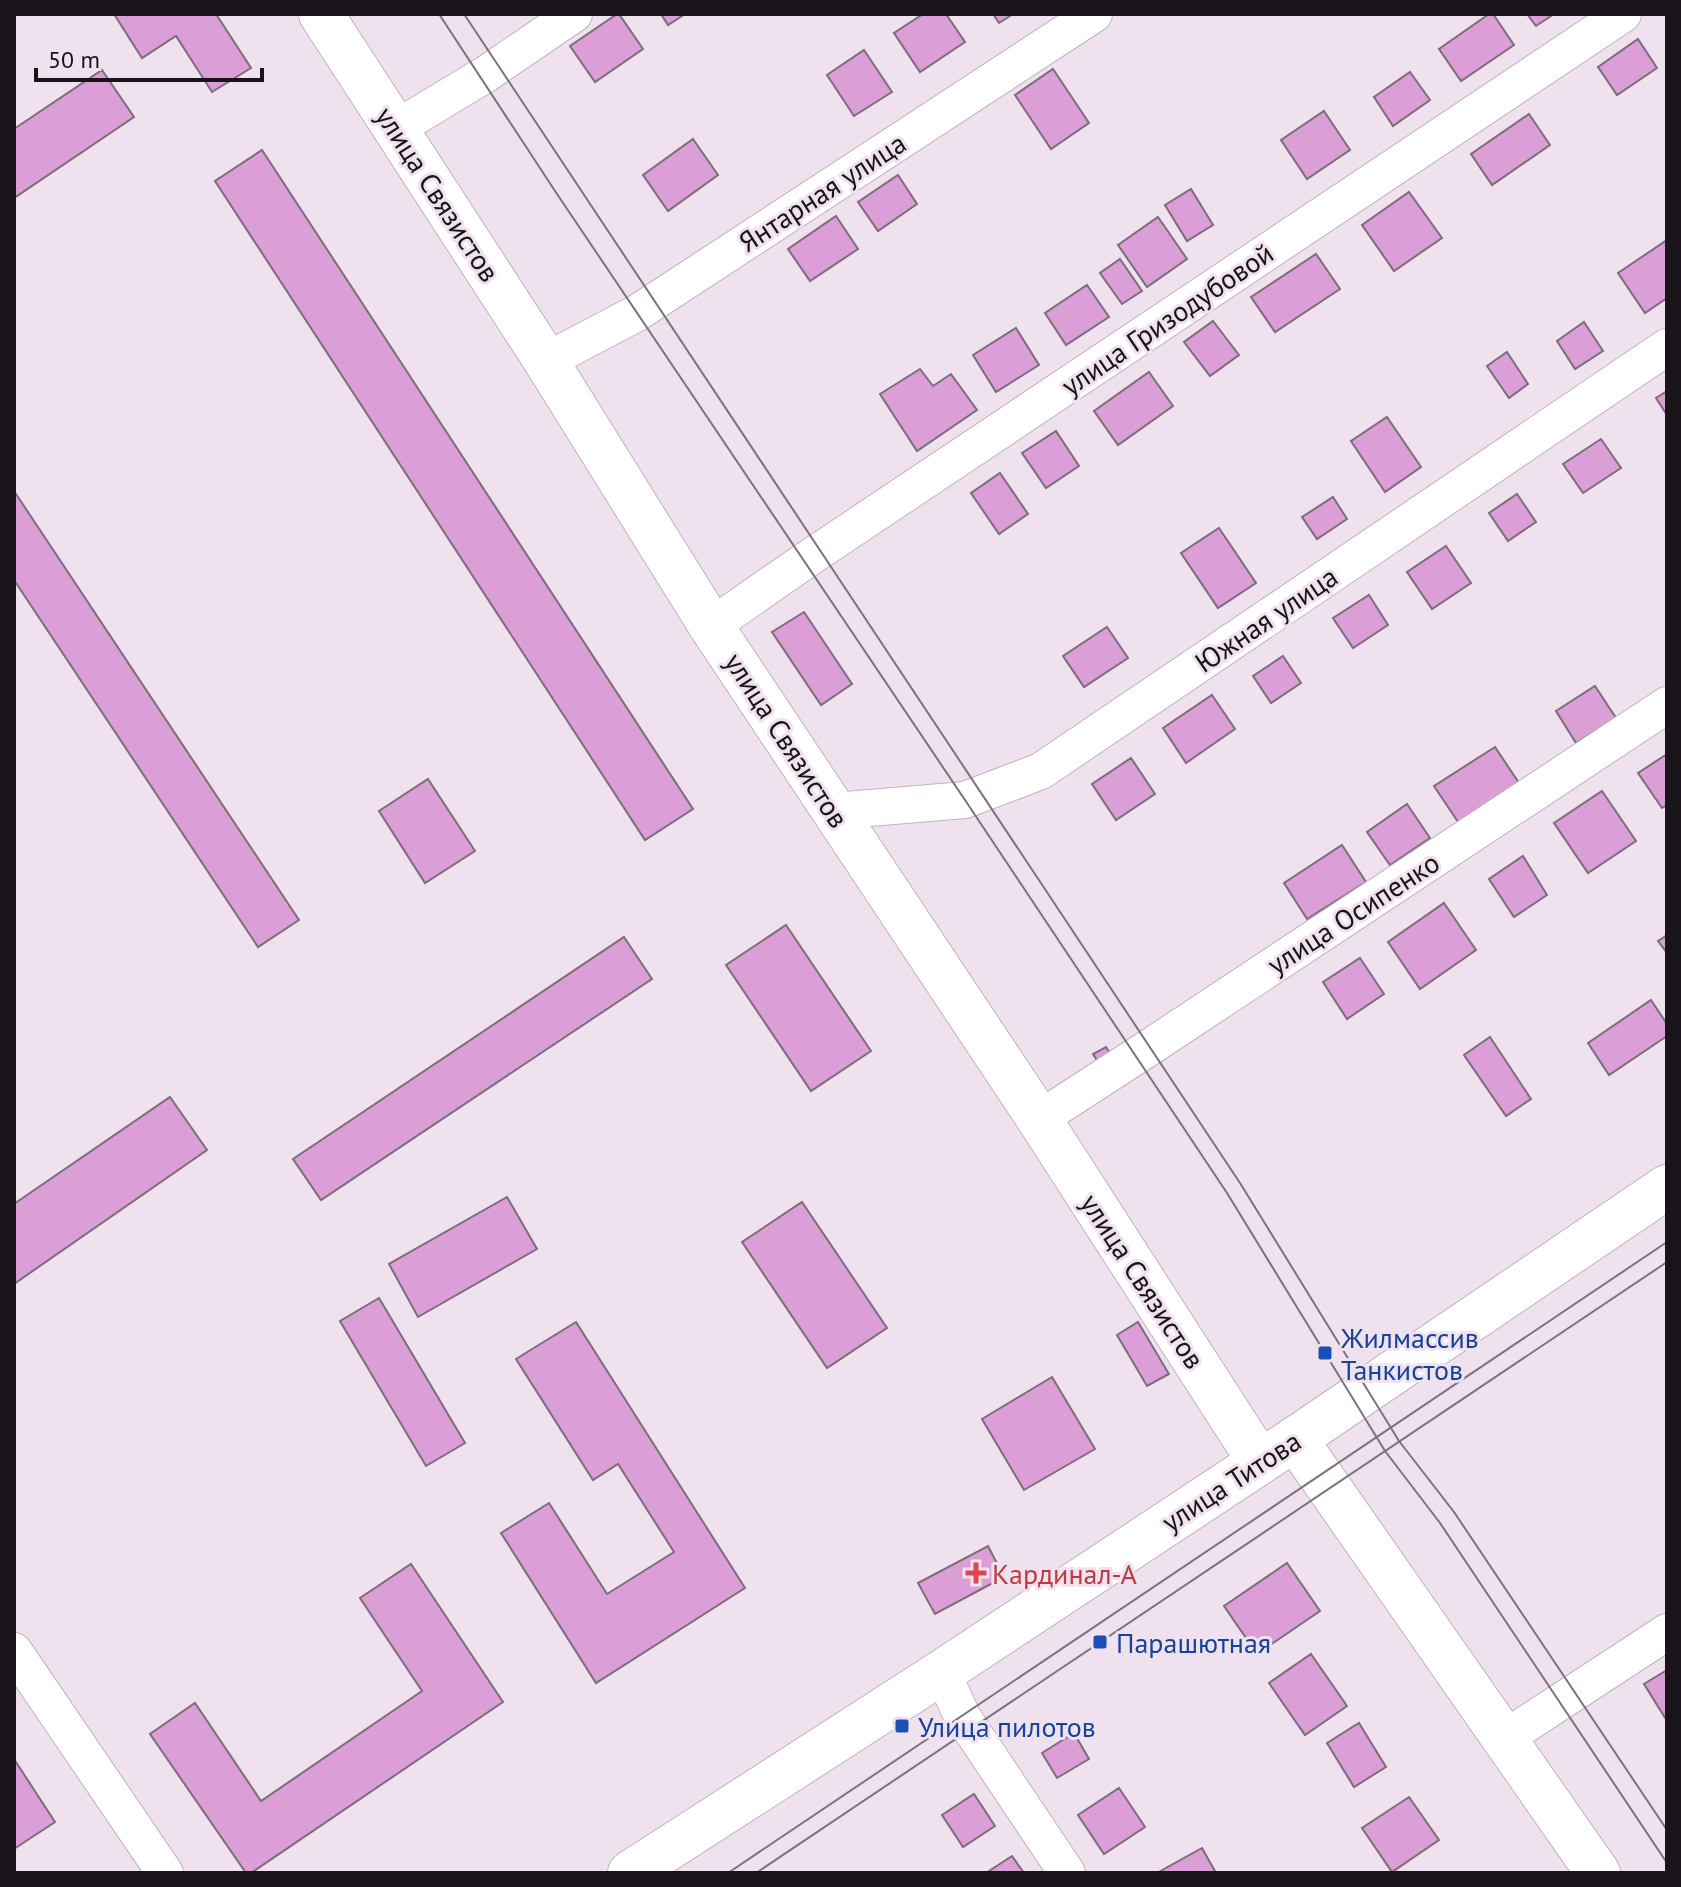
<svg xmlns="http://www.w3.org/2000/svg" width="1681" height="1887" font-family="'PT Sans',sans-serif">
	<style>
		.building { fill: #db9ed6; stroke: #7b6d79; stroke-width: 2 }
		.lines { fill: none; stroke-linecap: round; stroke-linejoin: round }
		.minor-casing { stroke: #c1b3c0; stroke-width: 38 }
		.tertiary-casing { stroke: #c1b3c0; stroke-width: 46 }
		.minor { stroke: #fff; stroke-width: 36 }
		.tertiary { stroke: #fff; stroke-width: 44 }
		.tram { stroke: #7c727c; stroke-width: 2 }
		.transit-dot { fill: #1a4fb4; stroke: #f0e1ef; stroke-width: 3 }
		.health-dot { fill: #e0444e; stroke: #f0e1ef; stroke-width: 3 }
		.labels { text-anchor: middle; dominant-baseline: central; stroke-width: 6; stroke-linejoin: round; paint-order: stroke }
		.street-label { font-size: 28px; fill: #191419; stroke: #f0e1ef }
		.transit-label { font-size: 28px; fill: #164399; stroke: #f0e1ef; text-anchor: start }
		.health-label { font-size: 28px; fill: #be3a42; stroke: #f0e1ef; text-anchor: start }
	</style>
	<rect width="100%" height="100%" fill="#f0e1ef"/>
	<g class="building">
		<path d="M114,14H216L251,68L212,92L176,36L142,58Z"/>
		<path d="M617,14H619L643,49L595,82L570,46Z"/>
		<path d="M661,14H685L668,25Z"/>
		<path d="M923,14H946L965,42L920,72L894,33Z"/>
		<path d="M993,14H1013L999,23Z"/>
		<path d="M1489,14H1493L1514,45L1461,81L1439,49Z"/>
		<path d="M1527,14H1554L1536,26Z"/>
		<path d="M1638,39L1657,68L1617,95L1598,67Z"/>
		<path d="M864,50L892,92L854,116L827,75Z"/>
		<path d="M1053,69L1089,123L1051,149L1015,95Z"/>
		<path d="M102,70L134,117L14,198V129Z"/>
		<path d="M1410,72L1430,100L1393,126L1374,97Z"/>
		<path d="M1324,111L1350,150L1307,179L1281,140Z"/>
		<path d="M1529,114L1550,145L1492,185L1471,154Z"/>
		<path d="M693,139L718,175L668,211L643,175Z"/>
		<path d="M262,150L693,809L645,840L215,181Z"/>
		<path d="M898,175L917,204L878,231L858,202Z"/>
		<path d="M1191,189L1213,225L1187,241L1165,205Z"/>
		<path d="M1409,192L1442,238L1394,271L1362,225Z"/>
		<path d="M836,216L858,249L810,281L788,249Z"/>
		<path d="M1158,217L1187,259L1147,287L1118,245Z"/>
		<path d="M1667,240V298L1645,313L1618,273Z"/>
		<path d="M1316,254L1340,289L1275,332L1251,297Z"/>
		<path d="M1120,259L1142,291L1122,304L1100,273Z"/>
		<path d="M1087,285L1109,317L1066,345L1045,313Z"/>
		<path d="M1213,321L1239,355L1210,376L1184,342Z"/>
		<path d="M1584,322L1603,351L1575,369L1557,341Z"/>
		<path d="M1016,328L1039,365L996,392L973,355Z"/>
		<path d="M1507,352L1528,384L1509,398L1487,366Z"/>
		<path d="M920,369L933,386L951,374L977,410L917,451L880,394Z"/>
		<path d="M1149,372L1173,406L1118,445L1094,411Z"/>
		<path d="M1667,391V415L1656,398Z"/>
		<path d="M1387,417L1421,467L1385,492L1351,441Z"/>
		<path d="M1056,431L1079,466L1046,488L1022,453Z"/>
		<path d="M1601,439L1621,468L1583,493L1563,464Z"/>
		<path d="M1000,473L1028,514L999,534L971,493Z"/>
		<path d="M14,491L299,920L258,947L14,580Z"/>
		<path d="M1517,494L1536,522L1508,541L1489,513Z"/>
		<path d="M1333,497L1347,519L1317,539L1302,517Z"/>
		<path d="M1219,528L1256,583L1218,608L1181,553Z"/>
		<path d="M1446,546L1471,583L1432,609L1407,572Z"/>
		<path d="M1369,595L1388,625L1353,648L1333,618Z"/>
		<path d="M804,612L852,684L821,705L772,632Z"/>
		<path d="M1107,627L1128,658L1084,687L1063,656Z"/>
		<path d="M1283,656L1301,683L1271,703L1253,676Z"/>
		<path d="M1595,686L1616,718L1576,743L1556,711Z"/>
		<path d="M1212,695L1235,729L1186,763L1163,728Z"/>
		<path d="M1495,747L1519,783L1458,822L1434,786Z"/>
		<path d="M1667,754V805L1662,808L1638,773Z"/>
		<path d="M1131,758L1155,794L1116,820L1092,784Z"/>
		<path d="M428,779L475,851L425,883L379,811Z"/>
		<path d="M1602,791L1636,841L1588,873L1554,823Z"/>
		<path d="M1407,804L1430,838L1390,865L1367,832Z"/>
		<path d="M1342,845L1366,882L1307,919L1284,883Z"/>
		<path d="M1523,856L1547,895L1514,917L1489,879Z"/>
		<path d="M1444,903L1476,950L1420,989L1388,942Z"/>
		<path d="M786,925L871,1051L811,1091L726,965Z"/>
		<path d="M1667,935V953L1658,941Z"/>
		<path d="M624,937L652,979L321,1200L293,1159Z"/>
		<path d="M1360,958L1384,994L1347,1019L1323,982Z"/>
		<path d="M1651,1000L1667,1024V1036L1609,1075L1588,1043Z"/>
		<path d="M1490,1037L1531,1099L1506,1116L1464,1055Z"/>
		<path d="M1106,1047L1114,1060L1102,1068L1093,1054Z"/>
		<path d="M170,1097L207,1150L14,1284V1204Z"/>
		<path d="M507,1197L537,1249L418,1317L389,1264Z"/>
		<path d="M802,1202L887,1328L827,1368L742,1242Z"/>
		<path d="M379,1298L465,1443L426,1466L340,1321Z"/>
		<path d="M576,1322L745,1588L596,1683L501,1533L549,1503L607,1594L674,1552L618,1464L593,1480L516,1359Z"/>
		<path d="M1138,1322L1169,1374L1147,1386L1117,1335Z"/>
		<path d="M1052,1377L1095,1449L1024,1490L982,1419Z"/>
		<path d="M988,1546L1004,1577L935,1614L918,1583Z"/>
		<path d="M1287,1563L1320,1611L1257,1654L1224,1606Z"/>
		<path d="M411,1564L503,1702L251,1873H246L150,1734L195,1703L261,1801L422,1691L360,1598Z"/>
		<path d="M1311,1654L1347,1706L1305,1735L1269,1683Z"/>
		<path d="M1667,1670V1721L1644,1684Z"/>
		<path d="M1359,1723L1386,1767L1354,1787L1327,1743Z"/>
		<path d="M1074,1733L1089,1759L1057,1778L1042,1753Z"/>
		<path d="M14,1759L55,1822L14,1849Z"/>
		<path d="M1119,1788L1145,1827L1104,1854L1078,1815Z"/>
		<path d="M974,1794L995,1826L963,1847L942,1815Z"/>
		<path d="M1409,1797L1439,1840L1392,1872L1362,1828Z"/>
		<path d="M1202,1848L1216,1873H1157Z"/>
		<path d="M1012,1856L1024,1873H986Z"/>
	</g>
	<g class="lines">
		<defs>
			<g id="minor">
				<path d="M395,129L486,74L574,14"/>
				<path d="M546,361L637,313L1094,14"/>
				<path d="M711,626L809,558L1623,14"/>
				<path d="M834,811L965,800L1041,771L1667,347"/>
				<path d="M1039,1119L1150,1047L1667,705"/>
				<path d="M14,1651L165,1873"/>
				<path d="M942,1672L962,1716L1067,1873"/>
				<path d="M1505,1738L1667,1632"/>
			</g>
			<g id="tertiary">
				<path d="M321,14L546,361L711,626L1039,1119L1260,1462"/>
				<path d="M1295,1439L1598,1873"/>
				<path d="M630,1873L942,1672L1295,1439L1667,1187"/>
			</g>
		</defs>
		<use href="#minor" class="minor-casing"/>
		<use href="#tertiary" class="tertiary-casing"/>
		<use href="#minor" class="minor"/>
		<use href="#tertiary" class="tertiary"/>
		<g class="tram">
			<path d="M439,14L555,191L965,800L1227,1193L1385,1451L1440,1523L1667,1863"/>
			<path d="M464,14L1240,1183L1399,1441L1454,1512L1667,1830"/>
			<path d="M728,1873L1667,1242"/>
			<path d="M756,1873L1667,1262"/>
		</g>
	</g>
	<g class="transit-dot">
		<rect x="1317" y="1345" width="16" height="16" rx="4"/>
		<rect x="1092" y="1634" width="16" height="16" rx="4"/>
		<rect x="894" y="1718" width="16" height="16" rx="4"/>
	</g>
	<path class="health-dot" d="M972 1561h8v8h8v8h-8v8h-8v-8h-8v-8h8z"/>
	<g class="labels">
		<g class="street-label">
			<text transform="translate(822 192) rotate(-33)">Янтарная улица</text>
			<text transform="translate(438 194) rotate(57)">улица Связистов</text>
			<text transform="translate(1167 319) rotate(-34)">улица Гризодубовой</text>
			<text transform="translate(1266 619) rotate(-34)">Южная улица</text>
			<text transform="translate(787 740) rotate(57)">улица Связистов</text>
			<text transform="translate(1353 913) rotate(-33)">улица Осипенко</text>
			<text transform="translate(1143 1281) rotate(57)">улица Связистов</text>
			<text transform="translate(1231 1481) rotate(-33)">улица Титова</text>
		</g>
		<g class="transit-label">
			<text x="1341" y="1337">Жилмассив<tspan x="1341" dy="32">Танкистов</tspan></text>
			<text x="1116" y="1642">Парашютная</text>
			<text x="918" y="1726">Улица пилотов</text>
		</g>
		<g class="health-label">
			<text x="992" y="1573">Кардинал-А</text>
		</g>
	</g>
	<rect width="1681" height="1887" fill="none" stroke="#191419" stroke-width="32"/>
	<path d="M36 68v12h226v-12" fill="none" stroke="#191419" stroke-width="4"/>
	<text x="48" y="68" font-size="24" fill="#191419" stroke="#f0e1ef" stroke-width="6" paint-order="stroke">50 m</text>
</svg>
